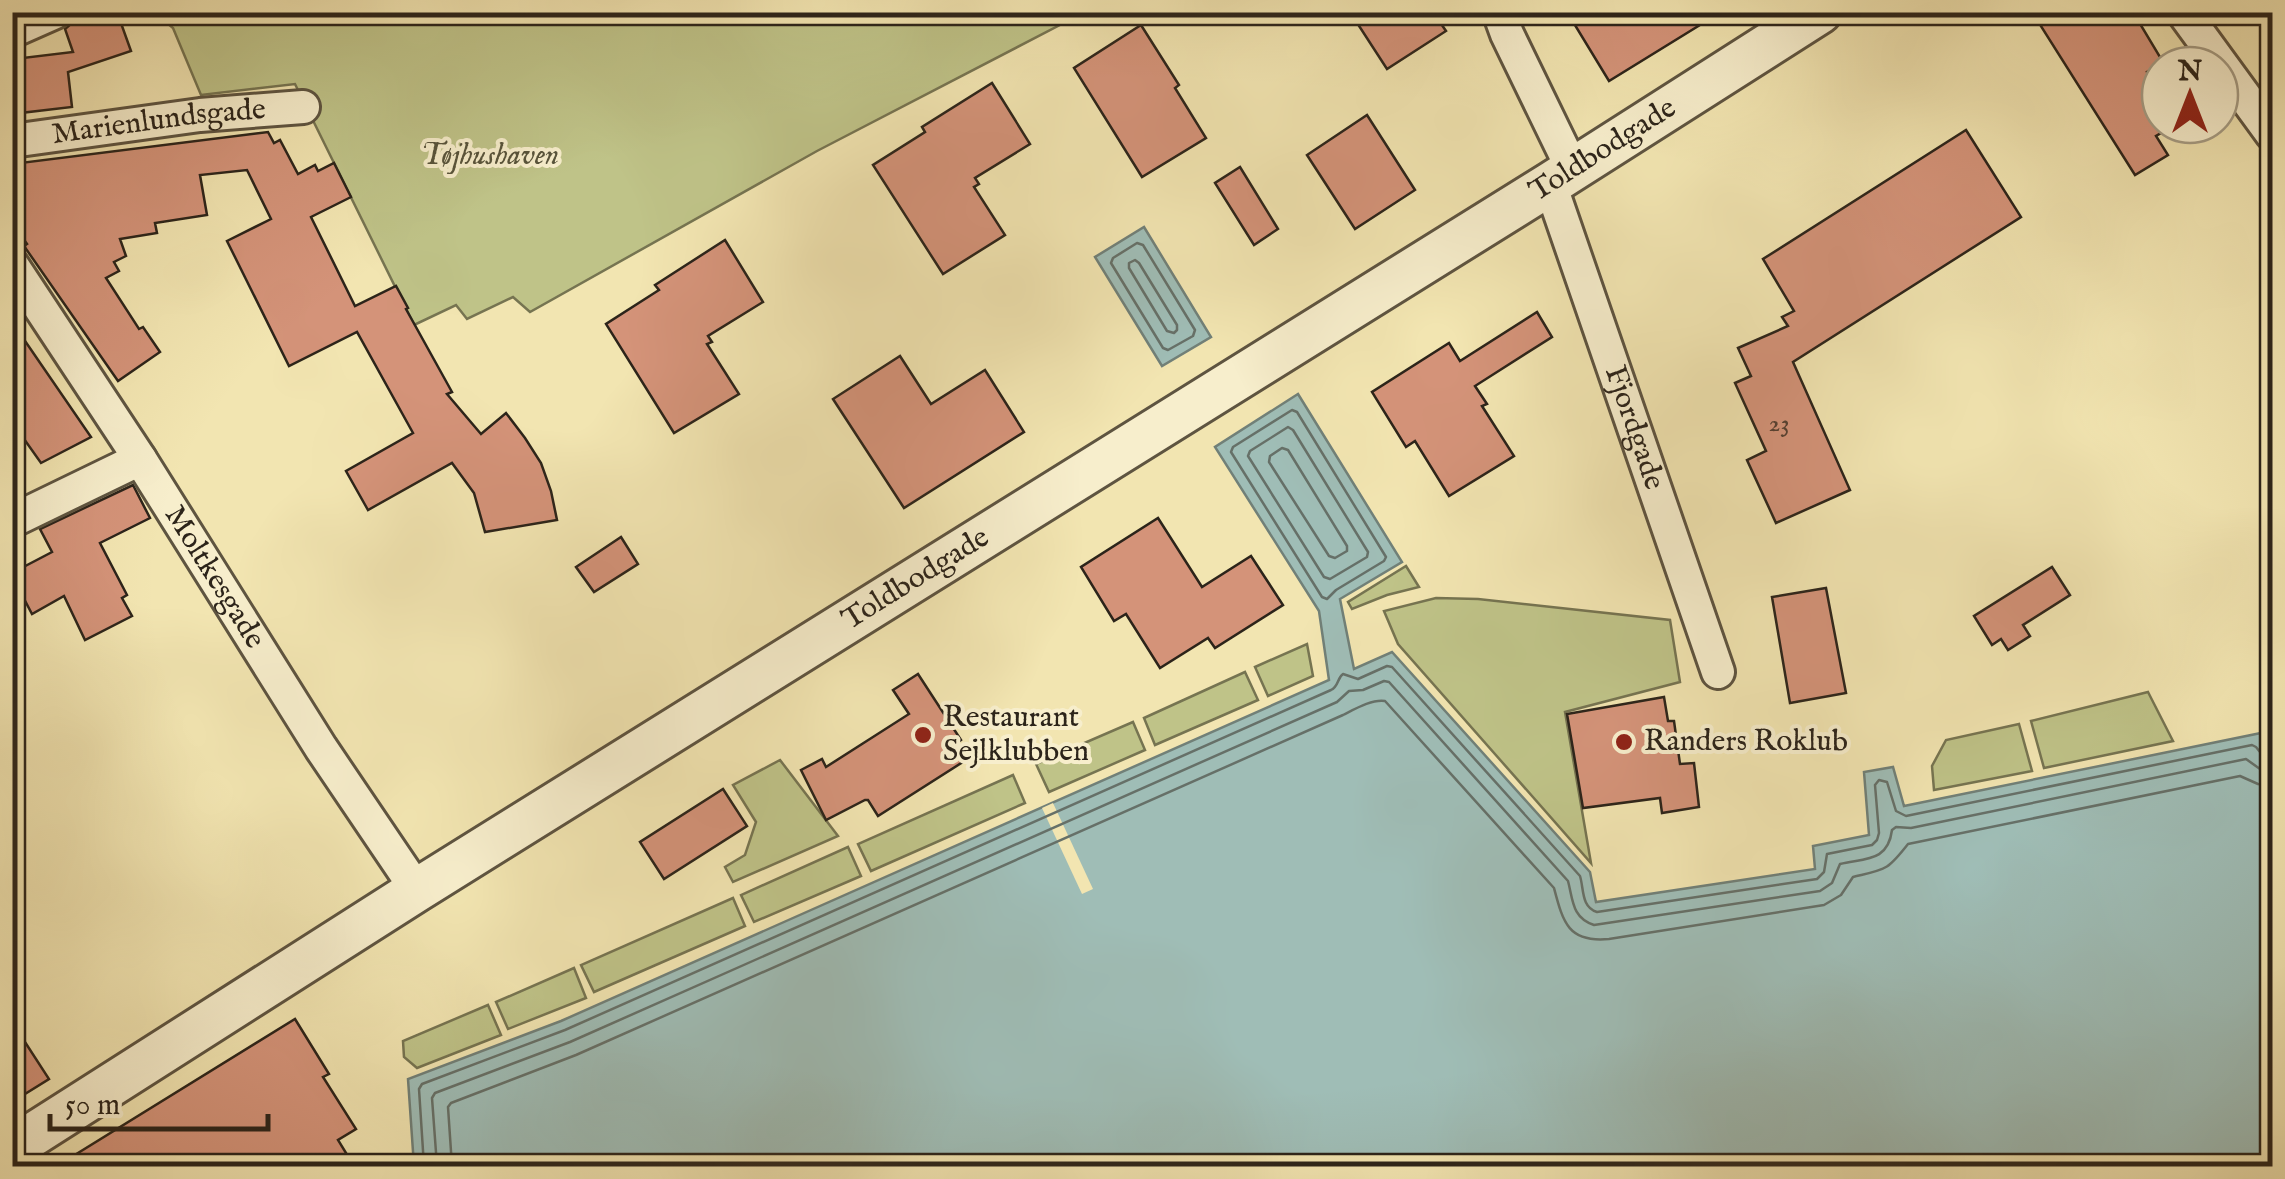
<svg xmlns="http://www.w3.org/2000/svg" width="2285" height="1179" font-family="'IM FELL English',serif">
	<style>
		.green { fill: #bfc388; stroke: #767451; stroke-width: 2.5 }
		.water { fill: #9fbdb6; stroke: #718078; stroke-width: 2.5 }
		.pier { fill: #f2e5b1 }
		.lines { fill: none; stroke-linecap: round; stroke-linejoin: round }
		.shore { stroke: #667068; stroke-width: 2.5 }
		.building { fill: #d49379; stroke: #2c241a; stroke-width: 2.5 }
		.minor-casing { stroke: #5e5440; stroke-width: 38 }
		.tertiary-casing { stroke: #5e5440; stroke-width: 48 }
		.minor { stroke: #f7eecc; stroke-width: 32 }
		.tertiary { stroke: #f7eecc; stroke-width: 42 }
		.poi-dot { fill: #8f2418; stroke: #f7eecc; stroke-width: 4 }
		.labels { text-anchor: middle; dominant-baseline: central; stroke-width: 8; stroke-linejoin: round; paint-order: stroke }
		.number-label { font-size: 25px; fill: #564032 }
		.street-label { font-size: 30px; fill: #2c241a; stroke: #f7eecc }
		.park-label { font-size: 30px; font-style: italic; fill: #58543b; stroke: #f7eecc }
		.poi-label { font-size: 30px; fill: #2c241a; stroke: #f7eecc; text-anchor: start }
	</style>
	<rect width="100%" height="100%" fill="#f2e5b1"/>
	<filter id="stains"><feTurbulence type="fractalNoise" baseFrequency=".002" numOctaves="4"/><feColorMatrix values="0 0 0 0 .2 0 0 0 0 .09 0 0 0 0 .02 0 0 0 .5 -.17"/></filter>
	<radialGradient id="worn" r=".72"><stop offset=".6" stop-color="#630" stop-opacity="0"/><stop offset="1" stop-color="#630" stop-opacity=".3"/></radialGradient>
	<g class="green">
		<path d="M155,13H1083L817,151L530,312L513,297L467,319L456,305L414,325L295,84L201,95L173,28Z"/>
		<path d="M1406,566L1419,587L1387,595L1352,609L1348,602Z"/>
		<path d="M1436,598L1478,599L1670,620L1680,682L1565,712L1591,863L1398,644L1384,611Z"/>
		<path d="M1307,644L1313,676L1268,696L1255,667Z"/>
		<path d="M1245,672L1258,700L1155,745L1144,718Z"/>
		<path d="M2148,692L2173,741L2044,768L2031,721Z"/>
		<path d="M1133,722L1145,750L1049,792L1036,764Z"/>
		<path d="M2019,724L2032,771L1934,790L1932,766L1946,740Z"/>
		<path d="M780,760L838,836L733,882L725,867L745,855L756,822L733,785Z"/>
		<path d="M1013,775L1025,803L871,871L858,844Z"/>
		<path d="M848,847L861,876L754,922L741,895Z"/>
		<path d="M733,898L745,926L594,992L581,965Z"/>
		<path d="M574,968L586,998L508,1029L496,1002Z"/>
		<path d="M488,1005L501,1035L417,1068L404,1057L403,1041Z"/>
	</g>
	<g class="water">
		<path d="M1144,227L1211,337L1162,366L1095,257Z"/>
		<path d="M1298,394L1402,562L1340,599L1354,669L1392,652L1590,872L1596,902L1815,869L1813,846L1869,835L1864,772L1893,767L1904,806L2261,733L2272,757V1166H414L408,1079L561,1021L1329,680L1319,611L1215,447Z"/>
	</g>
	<path class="pier" d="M1053,803L1093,889L1082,894L1042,808Z"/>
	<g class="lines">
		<g class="shore">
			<path d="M1137,243L1143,245L1195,330L1193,336L1168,350L1163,348L1111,263L1113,258Z"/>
			<path d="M1135,260L1139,263L1177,325V330L1174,333L1167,331L1129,268V263Z"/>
			<path d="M1292,410L1297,412L1386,557L1384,561L1336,590L1327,599L1322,597L1231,452L1233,447Z"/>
			<path d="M1288,427L1293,430L1368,552L1367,557L1330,579L1324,577L1248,456L1250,451Z"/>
			<path d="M1282,448L1288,450L1347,546V551L1335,558L1329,556L1269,462L1270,456Z"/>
			<path d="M424,1166L419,1089L422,1084L565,1030L1331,690C1339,686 1337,678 1343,674L1358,679L1387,666L1392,667L1580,876C1584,889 1581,907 1597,912L1817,879L1824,872L1827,854L1872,845L1877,840L1879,833L1875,785L1879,780L1887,782L1896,811L1906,816L2252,745L2256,747L2264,757L2272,758"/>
			<path d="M437,1166L432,1098L435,1093L570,1042L1337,702L1349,691L1363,690L1384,681L1389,682L1568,881C1573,900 1572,918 1594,925L1820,891L1832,883L1840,864C1865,858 1888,862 1892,830L1896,827L1911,828L2246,759L2260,769L2272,771"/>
			<path d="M452,1166L448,1107L451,1103L576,1055L1343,715C1355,709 1372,699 1385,701L1554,888C1563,922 1568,943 1609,939L1824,905L1841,895L1853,877C1886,869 1887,871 1908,844L2240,776L2258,784L2272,786"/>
		</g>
	</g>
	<g class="building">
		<path d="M80,12H117L131,51L68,72L72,107L20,113L14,59L73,52L65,29L72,23L75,14Z"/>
		<path d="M1350,12H1433L1446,31L1387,69Z"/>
		<path d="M1567,12H1721L1609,81Z"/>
		<path d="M2032,12H2093L2100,24L2118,12H2133L2163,62L2147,72L2160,93V98L2145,107L2161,133L2156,136L2168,155L2135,175Z"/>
		<path d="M1141,25L1179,85L1175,88L1206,138L1142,177L1074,68Z"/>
		<path d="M992,83L1030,144L975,178L979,184L974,187L1005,235L943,274L873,165L925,132L922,127Z"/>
		<path d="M1367,115L1415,190L1355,229L1307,155Z"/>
		<path d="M1966,130L2021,217L1793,362L1850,490L1776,523L1747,460L1766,451L1735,383L1751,376L1738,348L1788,326L1782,317L1794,311L1763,259Z"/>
		<path d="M268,132L274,143L280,140L298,174L315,165L318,171L334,163L351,197L311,217L355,306L396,286L408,308L406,309L452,392L447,394L481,434L506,413L525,438L541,463L551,491L557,520L485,532L474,493L452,463L368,510L346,471L413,433L357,332L289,366L227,241L271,219L247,170L200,175L207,215L155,223L157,233L120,239L126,256L114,262L119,271L106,278L139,329L143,327L160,352L118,381L24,246L27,244L12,223V164Z"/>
		<path d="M1240,167L1278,229L1254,245L1215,183Z"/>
		<path d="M725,240L763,302L708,336L712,342L707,344L739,394L674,433L606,324L659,290L655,285Z"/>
		<path d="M1537,312L1552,337L1475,386L1487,404L1482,406L1514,456L1449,496L1415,441L1406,447L1372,392L1449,343L1460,361Z"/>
		<path d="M12,322L91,437L41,463L12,422Z"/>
		<path d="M900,356L931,404L985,370L1024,432L904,508L833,399Z"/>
		<path d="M133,485L150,518L100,543L127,595L122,598L132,616L85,640L64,596L32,614L22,595L12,601V573L52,552L40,529Z"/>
		<path d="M1158,518L1202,587L1251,556L1283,605L1215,648L1208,638L1160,668L1126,614L1114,621L1081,567Z"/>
		<path d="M621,537L638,564L594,592L576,567Z"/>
		<path d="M2052,567L2070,595L2023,625L2030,636L2008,650L2001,639L1992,645L1974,616Z"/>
		<path d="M1826,588L1846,693L1790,703L1772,597Z"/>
		<path d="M918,674L961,740L956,744L966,760L878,816L868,800H865L826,820L801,770L822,759L826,767L909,714L893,690Z"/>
		<path d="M1664,697L1668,721H1674L1680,764L1694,763L1699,807L1662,813L1660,798L1583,808L1567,714Z"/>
		<path d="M723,789L747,826L664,879L640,842Z"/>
		<path d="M295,1019L329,1074L323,1077L356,1129L338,1140L354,1166H57Z"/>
		<path d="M12,1022L49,1079L12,1102Z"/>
	</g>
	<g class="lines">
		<defs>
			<g id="minor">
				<path d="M1499,12L1507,34L1572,168"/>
				<path d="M2183,12L2272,134"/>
				<path d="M12,31L55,12"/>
				<path id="s1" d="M12,141L200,115L303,107"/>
				<path id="s2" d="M1550,184L1718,672"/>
				<path id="s3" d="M12,265L140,459L321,748L417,890"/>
				<path d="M12,521L140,459"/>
			</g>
			<g id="tertiary">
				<path id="s4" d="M12,1148L417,890L1550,184L1820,12"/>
			</g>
		</defs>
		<use href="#minor" class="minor-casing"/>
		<use href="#tertiary" class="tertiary-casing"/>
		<use href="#minor" class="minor"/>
		<use href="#tertiary" class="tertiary"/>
	</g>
	<g class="poi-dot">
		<circle cx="923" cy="735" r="10"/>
		<circle cx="1624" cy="742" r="10"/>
	</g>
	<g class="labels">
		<g class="number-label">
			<text x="1779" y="424">23</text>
		</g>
		<g class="street-label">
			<text stroke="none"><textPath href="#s1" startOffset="148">Marienlundsgade</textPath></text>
			<text stroke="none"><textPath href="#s4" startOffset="1878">Toldbodgade</textPath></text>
			<text stroke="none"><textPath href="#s2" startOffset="258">Fjordgade</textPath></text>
			<text stroke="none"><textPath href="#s3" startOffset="372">Moltkesgade</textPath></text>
			<text stroke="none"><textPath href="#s4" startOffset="1068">Toldbodgade</textPath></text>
		</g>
		<g class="park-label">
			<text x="490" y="156">Tøjhushaven</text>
		</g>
		<g class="poi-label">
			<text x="943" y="718">Restaurant<tspan x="943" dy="34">Sejlklubben</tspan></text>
			<text x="1644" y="742">Randers Roklub</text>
		</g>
	</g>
	<rect width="2285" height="1179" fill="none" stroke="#f2e5b1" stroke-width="50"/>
	<rect x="15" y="15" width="2255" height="1149" fill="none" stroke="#2c241a" stroke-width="5"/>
	<rect x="25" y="25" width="2235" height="1129" fill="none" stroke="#2c241a" stroke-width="2.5"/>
	<g transform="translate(2190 95)"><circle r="48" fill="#f7eecc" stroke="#a69d85" stroke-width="2.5"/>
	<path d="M0-8L18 38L0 25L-18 38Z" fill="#8f2418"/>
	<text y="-15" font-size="28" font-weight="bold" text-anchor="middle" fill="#2c241a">N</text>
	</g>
	<path d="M50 1114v15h218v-15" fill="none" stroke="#2c241a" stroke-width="5"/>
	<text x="65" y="1114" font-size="30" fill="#2c241a" stroke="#f7eecc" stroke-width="8" paint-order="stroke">50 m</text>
	<rect width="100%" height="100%" filter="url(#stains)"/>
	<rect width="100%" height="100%" fill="url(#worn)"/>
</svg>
